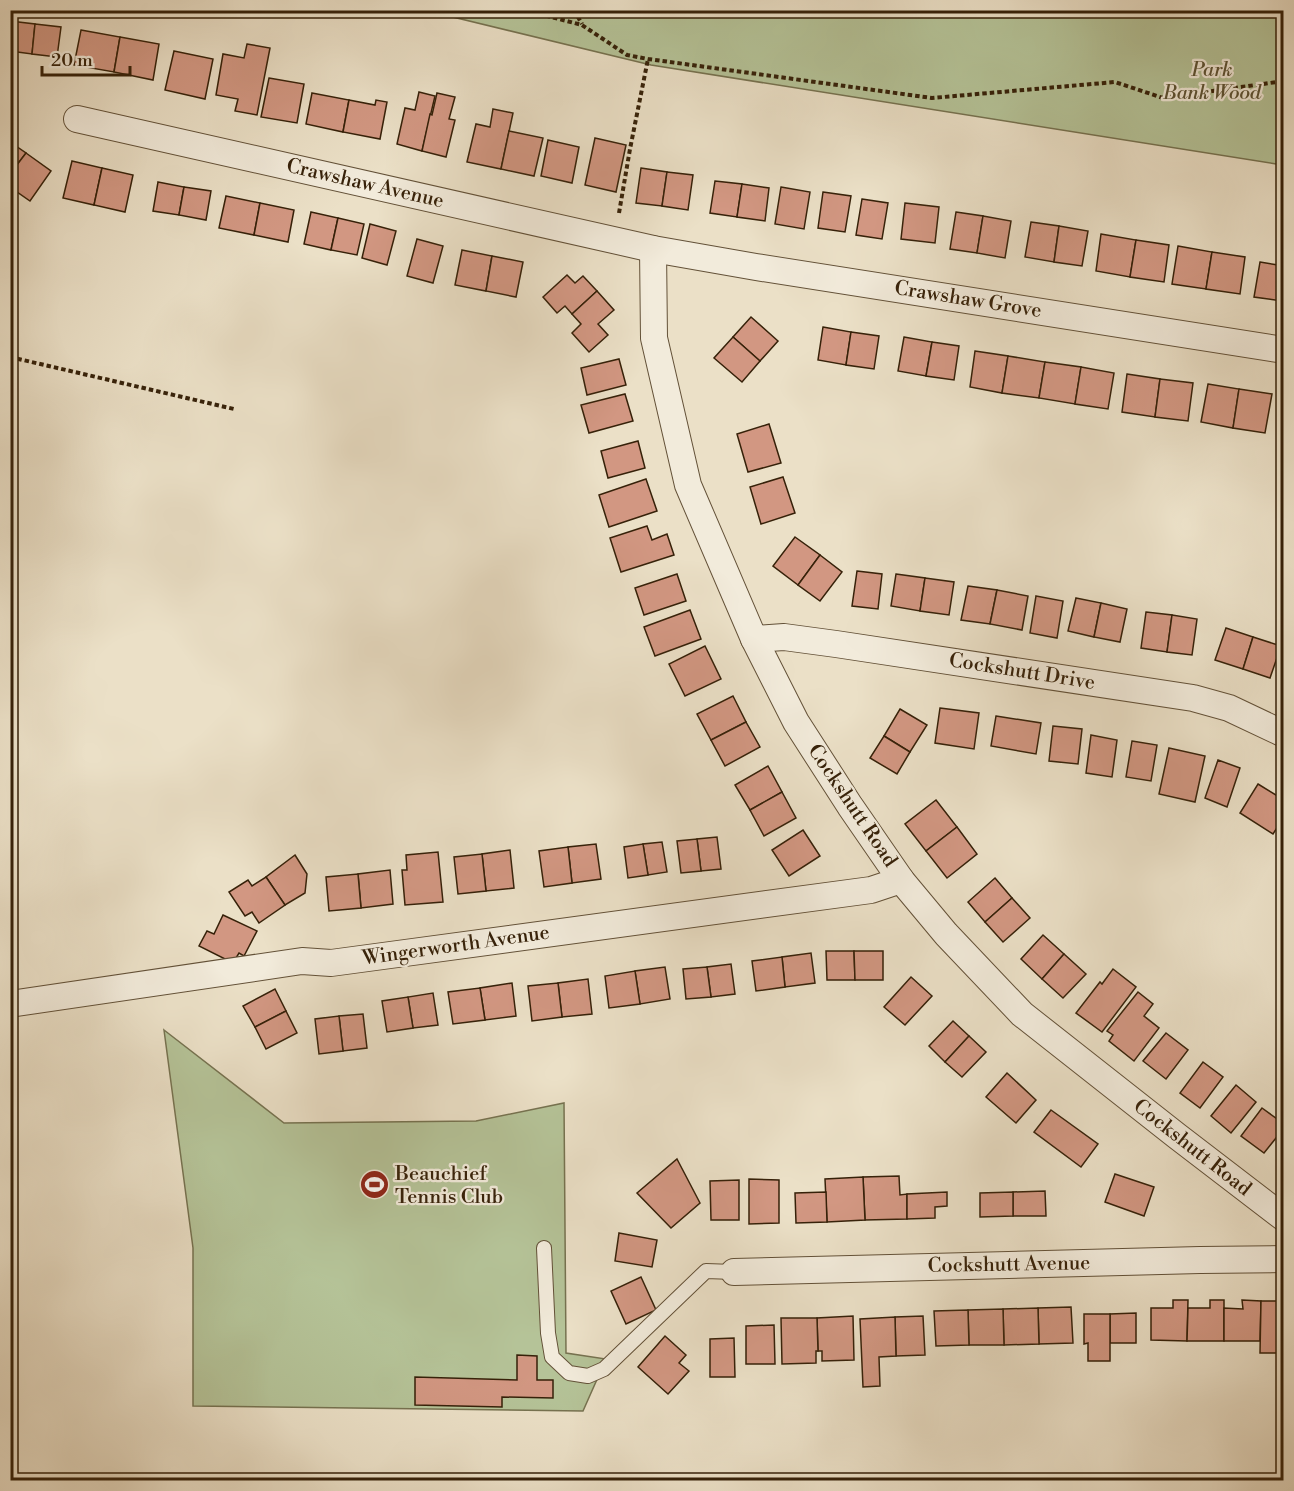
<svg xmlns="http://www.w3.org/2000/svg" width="1294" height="1491" font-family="'Libre Bodoni',serif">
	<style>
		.green { fill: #b5c398; stroke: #767250; stroke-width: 1.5 }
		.building { fill: #d29782; stroke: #362109; stroke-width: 1.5 }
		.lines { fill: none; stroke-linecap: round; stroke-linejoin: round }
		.service-casing { stroke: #635138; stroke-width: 16 }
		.minor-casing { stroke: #635138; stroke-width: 28 }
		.path { stroke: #362109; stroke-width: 4; stroke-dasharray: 4.5 3; stroke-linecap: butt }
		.service { stroke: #f2ebdb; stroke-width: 14 }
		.minor { stroke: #f2ebdb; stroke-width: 26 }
		.labels { text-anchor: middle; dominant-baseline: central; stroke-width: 4.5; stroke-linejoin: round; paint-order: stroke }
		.park-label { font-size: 20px; font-style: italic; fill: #5c5234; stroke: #f2ebdb }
		.street-label { font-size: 20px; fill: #362109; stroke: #f2ebdb }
		.poi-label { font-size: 20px; fill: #362109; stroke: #f2ebdb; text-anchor: start }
	</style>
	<rect width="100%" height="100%" fill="#ebe0c7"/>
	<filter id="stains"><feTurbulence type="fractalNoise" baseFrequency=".00333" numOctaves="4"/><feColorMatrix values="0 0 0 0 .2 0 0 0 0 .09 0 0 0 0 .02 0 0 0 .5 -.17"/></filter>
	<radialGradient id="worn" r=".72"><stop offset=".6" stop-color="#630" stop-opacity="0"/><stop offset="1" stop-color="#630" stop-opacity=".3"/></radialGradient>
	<g class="green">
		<path d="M428,11H1283V165L651,65Z"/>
		<path d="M164,1030L284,1123L476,1121L564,1103L566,1353L606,1359L583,1411L193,1406V1248Z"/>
	</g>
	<g class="building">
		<path d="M10,21L35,24L32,54L10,51Z"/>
		<path d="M35,24L61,27L57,57L32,54Z"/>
		<path d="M81,30L120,37L114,72L74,65Z"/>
		<path d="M120,37L159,44L153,80L114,72Z"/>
		<path d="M247,44L270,48L257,115L235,111L238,99L216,95L223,54L244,58Z"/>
		<path d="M174,51L213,59L205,99L165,90Z"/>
		<path d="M269,78L304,84L297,123L261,117Z"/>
		<path d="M419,92L435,96L422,151L397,144L405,108L415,110Z"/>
		<path d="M312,93L349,100L343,132L306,124Z"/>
		<path d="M437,93L455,97L449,119L455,120L446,157L422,151L430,114L432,115Z"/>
		<path d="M349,100L375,105L376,100L387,102L380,139L343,132Z"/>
		<path d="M493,109L513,113L501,169L467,162L476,124L490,127Z"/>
		<path d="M509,131L543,138L534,176L501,169Z"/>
		<path d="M595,138L626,145L616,192L585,185Z"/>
		<path d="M548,140L579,147L572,183L541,176Z"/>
		<path d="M10,142L26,153L10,174Z"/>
		<path d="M26,153L51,171L30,201L10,187V174Z"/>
		<path d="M72,161L102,168L94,205L63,198Z"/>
		<path d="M102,168L133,175L125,212L94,205Z"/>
		<path d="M641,168L667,172L662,206L636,203Z"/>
		<path d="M667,172L693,175L688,210L662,206Z"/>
		<path d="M715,181L742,184L737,217L710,213Z"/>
		<path d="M158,182L184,187L179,215L153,211Z"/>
		<path d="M742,184L769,188L765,221L737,217Z"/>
		<path d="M184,187L211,191L206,220L179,215Z"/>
		<path d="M781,187L810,192L804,229L775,224Z"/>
		<path d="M823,192L851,196L845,232L818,228Z"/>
		<path d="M226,196L260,203L254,235L219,228Z"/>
		<path d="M862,199L888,203L882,239L856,235Z"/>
		<path d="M260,203L294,210L288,242L254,235Z"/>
		<path d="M905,203L939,207L935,243L901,239Z"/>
		<path d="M311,212L338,218L331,250L304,244Z"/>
		<path d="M956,212L983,216L977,253L950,249Z"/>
		<path d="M983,216L1011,221L1005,258L977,253Z"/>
		<path d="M338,218L364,224L357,255L331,250Z"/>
		<path d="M1031,222L1059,226L1054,262L1025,257Z"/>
		<path d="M370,224L396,231L387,265L362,258Z"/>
		<path d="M1059,226L1088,231L1082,266L1054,262Z"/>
		<path d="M1101,234L1136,240L1130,277L1096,271Z"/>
		<path d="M417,239L443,246L433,283L407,276Z"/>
		<path d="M1136,240L1169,245L1164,282L1130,277Z"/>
		<path d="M1178,246L1212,252L1206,289L1172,284Z"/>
		<path d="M462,250L492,256L486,291L455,285Z"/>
		<path d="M1212,252L1245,257L1240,294L1206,289Z"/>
		<path d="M492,256L523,262L516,297L486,291Z"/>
		<path d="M1260,262L1284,266L1282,301L1254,297Z"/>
		<path d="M567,275L575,283L583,276L597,291L572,314L565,306L557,313L543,297Z"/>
		<path d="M597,291L614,310L598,324L608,335L589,352L572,333L581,324L572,314Z"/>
		<path d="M751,317L778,341L760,361L733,337Z"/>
		<path d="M823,327L851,332L846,365L818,360Z"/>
		<path d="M851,332L879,336L874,369L846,365Z"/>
		<path d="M733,337L760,361L742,382L714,358Z"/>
		<path d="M904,337L932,342L926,376L898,371Z"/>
		<path d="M932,342L959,346L954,380L926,376Z"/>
		<path d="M975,351L1008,356L1002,393L970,387Z"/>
		<path d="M1008,356L1045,362L1039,398L1002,393Z"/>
		<path d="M619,359L626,385L587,395L581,368Z"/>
		<path d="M1045,362L1081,367L1075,404L1039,398Z"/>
		<path d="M1081,367L1114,373L1108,409L1075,404Z"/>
		<path d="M1127,374L1160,379L1155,417L1122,412Z"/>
		<path d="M1160,379L1193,383L1188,421L1155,417Z"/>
		<path d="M1208,384L1239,389L1233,428L1201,422Z"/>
		<path d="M1239,389L1272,394L1265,433L1233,428Z"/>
		<path d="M625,394L633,421L589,433L581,405Z"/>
		<path d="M769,424L781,463L748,472L737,434Z"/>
		<path d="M638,441L645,468L608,478L601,451Z"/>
		<path d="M783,477L795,513L761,524L750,487Z"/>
		<path d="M646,479L657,511L609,527L599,495Z"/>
		<path d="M647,526L652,540L667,534L674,555L621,572L610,538Z"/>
		<path d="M795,537L820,555L798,585L773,566Z"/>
		<path d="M820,555L842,572L820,601L798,585Z"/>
		<path d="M857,571L882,574L878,609L852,606Z"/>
		<path d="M677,574L686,601L644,615L635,588Z"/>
		<path d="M896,574L925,578L920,611L891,606Z"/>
		<path d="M925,578L954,582L949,615L920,611Z"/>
		<path d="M968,586L997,590L990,624L961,620Z"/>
		<path d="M997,590L1028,596L1022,630L990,624Z"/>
		<path d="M1036,596L1063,601L1057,638L1030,633Z"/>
		<path d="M1076,598L1101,603L1094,637L1068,631Z"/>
		<path d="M1101,603L1127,609L1120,642L1094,637Z"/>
		<path d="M690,610L701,639L655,656L644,627Z"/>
		<path d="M1146,612L1172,615L1167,652L1141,648Z"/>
		<path d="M1172,615L1197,619L1192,655L1167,652Z"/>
		<path d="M1226,628L1253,637L1243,669L1215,660Z"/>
		<path d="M1253,637L1281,646L1270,678L1243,669Z"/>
		<path d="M705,646L721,679L685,696L669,664Z"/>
		<path d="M733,696L746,722L711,740L697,714Z"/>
		<path d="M940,708L979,713L974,749L935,743Z"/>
		<path d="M900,709L927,725L910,752L884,736Z"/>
		<path d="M996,716L1041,723L1036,754L991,746Z"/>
		<path d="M746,722L760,747L725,766L711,740Z"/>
		<path d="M1053,726L1082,729L1078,764L1049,761Z"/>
		<path d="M1091,735L1117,740L1112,777L1086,773Z"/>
		<path d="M884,736L910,752L897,774L870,758Z"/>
		<path d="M1132,741L1157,745L1151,781L1126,777Z"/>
		<path d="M1169,748L1205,756L1195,802L1159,794Z"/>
		<path d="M1218,760L1240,768L1227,807L1205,798Z"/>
		<path d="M768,766L782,792L750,810L735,785Z"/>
		<path d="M1258,784L1284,800V817L1273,834L1240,813Z"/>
		<path d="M782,792L796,818L764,836L750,810Z"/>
		<path d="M936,800L957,827L926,851L905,824Z"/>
		<path d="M957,827L977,854L947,878L926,851Z"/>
		<path d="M803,830L820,856L789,876L772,850Z"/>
		<path d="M717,837L721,869L701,871L697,839Z"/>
		<path d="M697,839L701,871L681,873L677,841Z"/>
		<path d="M662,842L667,872L648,875L643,844Z"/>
		<path d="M596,844L601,879L572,883L568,847Z"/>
		<path d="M643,844L648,875L628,878L624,847Z"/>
		<path d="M568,847L572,883L544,887L539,851Z"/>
		<path d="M510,850L514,888L486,891L482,854Z"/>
		<path d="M438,852L443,902L405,905L402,870H407L406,855Z"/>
		<path d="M482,854L486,891L458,894L454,857Z"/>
		<path d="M295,855L307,874L305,893L285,905L266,877Z"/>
		<path d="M390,870L393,904L361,908L358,874Z"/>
		<path d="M358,874L361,908L329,911L326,877Z"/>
		<path d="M266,877L285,905L259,923L252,912L245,916L229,892L248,880L252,886Z"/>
		<path d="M995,878L1012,898L985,922L968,902Z"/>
		<path d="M1012,898L1030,918L1003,942L985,922Z"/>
		<path d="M223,915L257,931L244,956L239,953L233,963L199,946L207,931L214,934Z"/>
		<path d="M1043,935L1064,954L1042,979L1021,959Z"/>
		<path d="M826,951H854L855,980H827Z"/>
		<path d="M854,951H883V980H855Z"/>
		<path d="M811,953L815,983L785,987L782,957Z"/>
		<path d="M1064,954L1086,974L1063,998L1042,979Z"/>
		<path d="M782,957L785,987L756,991L752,961Z"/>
		<path d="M731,964L735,994L711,997L707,967Z"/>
		<path d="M665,967L670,999L640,1004L635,971Z"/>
		<path d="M707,967L711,997L686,999L683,969Z"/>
		<path d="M1113,969L1136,987L1102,1032L1076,1013L1100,982L1102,984Z"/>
		<path d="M635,971L640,1004L609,1008L605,976Z"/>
		<path d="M911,977L932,996L905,1025L884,1007Z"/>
		<path d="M588,979L592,1014L562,1017L558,983Z"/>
		<path d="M512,983L516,1016L485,1020L480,988Z"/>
		<path d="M558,983L562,1017L532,1021L528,986Z"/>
		<path d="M480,988L485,1020L453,1024L448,992Z"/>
		<path d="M275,989L286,1011L255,1027L243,1006Z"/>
		<path d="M1138,992L1153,1004L1144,1016L1159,1028L1134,1061L1109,1041L1113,1035L1107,1031Z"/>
		<path d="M433,993L438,1025L413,1028L408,997Z"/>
		<path d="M408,997L413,1028L387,1032L382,1001Z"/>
		<path d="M286,1011L297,1033L266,1049L255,1027Z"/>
		<path d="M363,1014L367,1048L343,1051L339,1016Z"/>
		<path d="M339,1016L343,1051L319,1054L315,1019Z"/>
		<path d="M953,1021L969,1036L945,1062L929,1046Z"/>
		<path d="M1166,1033L1188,1050L1166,1079L1143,1061Z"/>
		<path d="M969,1036L986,1052L962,1077L945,1062Z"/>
		<path d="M1203,1062L1223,1077L1200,1108L1180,1093Z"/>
		<path d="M1007,1073L1036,1100L1016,1123L986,1097Z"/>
		<path d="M1236,1085L1256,1102L1231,1133L1211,1116Z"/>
		<path d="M1262,1108L1284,1124V1128L1264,1153L1241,1136Z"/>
		<path d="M1051,1110L1098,1144L1081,1167L1034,1132Z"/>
		<path d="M677,1159L700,1203L671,1228L637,1193Z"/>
		<path d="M1115,1174L1154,1187L1144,1216L1105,1202Z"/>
		<path d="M899,1176L900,1195L907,1194V1219L865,1220L863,1177Z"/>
		<path d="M863,1177L865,1220L827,1222L825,1179Z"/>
		<path d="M749,1179L779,1180V1223L749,1224Z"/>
		<path d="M739,1180V1220H711L710,1181Z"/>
		<path d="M1045,1191L1046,1216H1013V1192Z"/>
		<path d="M826,1192L827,1222L796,1223L795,1193Z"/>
		<path d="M947,1192V1206L935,1207V1218L907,1219V1194Z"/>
		<path d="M1013,1192V1216L980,1217V1193Z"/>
		<path d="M619,1233L657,1240L652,1267L615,1261Z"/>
		<path d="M641,1277L656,1310L626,1324L611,1291Z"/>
		<path d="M1173,1300H1188L1187,1341L1151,1340V1308H1173Z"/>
		<path d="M1210,1300H1224V1341H1187L1188,1308H1210Z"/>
		<path d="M1242,1300L1261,1301L1260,1341H1224V1308L1243,1309Z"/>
		<path d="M1261,1301H1284V1353H1260Z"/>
		<path d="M1071,1307L1073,1343L1039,1344L1038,1308Z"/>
		<path d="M1038,1308L1039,1344L1004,1345L1003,1309Z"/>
		<path d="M1003,1309L1004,1345H969L968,1310Z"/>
		<path d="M968,1310L969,1345L936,1346L934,1311Z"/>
		<path d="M1136,1313V1343H1110V1314Z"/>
		<path d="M1084,1314H1110V1361H1088V1343L1084,1344Z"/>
		<path d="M853,1316L854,1360L822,1361V1351H818L817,1318Z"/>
		<path d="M923,1316L925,1355L896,1356L895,1317Z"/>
		<path d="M895,1317L896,1356L879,1357L880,1386L863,1387L860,1319Z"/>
		<path d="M781,1318H817L818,1351H816V1363L782,1364Z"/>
		<path d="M774,1325L775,1364H746V1326Z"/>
		<path d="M665,1336L686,1355L679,1363L689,1371L668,1394L638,1367Z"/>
		<path d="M734,1338L735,1377H710V1339Z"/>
		<path d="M517,1355L537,1356V1380H553V1398L502,1397V1407L415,1405V1377L517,1380Z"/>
	</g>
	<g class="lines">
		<defs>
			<path id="service" d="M544,1248L548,1333L552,1357L569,1373L588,1376L604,1369L706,1271L734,1272"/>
			<g id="minor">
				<path d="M77,119L653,249L756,267L1284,350"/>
				<path d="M653,249L654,338L688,485L754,639L796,722L850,806L901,880L946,934L1022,1014L1177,1136L1284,1218"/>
				<path d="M754,639L784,637L836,644L1193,698L1229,708L1284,734"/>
				<path d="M10,1004L302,961L331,963L871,890L901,880"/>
				<path d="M734,1272L1200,1260L1284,1259"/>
			</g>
		</defs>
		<use href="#service" class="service-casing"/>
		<use href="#minor" class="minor-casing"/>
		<g class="path">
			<path d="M524,10L582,25L627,55L648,59L932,98L1115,82L1163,98L1284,81"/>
			<path d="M574,10L582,24"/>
			<path d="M619,213L630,149L648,59"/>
			<path d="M10,357L234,409"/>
		</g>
		<use href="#service" class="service"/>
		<use href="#minor" class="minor"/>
	</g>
	<defs>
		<symbol id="stadium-disc" viewBox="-11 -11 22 22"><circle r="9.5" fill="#8f2418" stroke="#f2ebdb"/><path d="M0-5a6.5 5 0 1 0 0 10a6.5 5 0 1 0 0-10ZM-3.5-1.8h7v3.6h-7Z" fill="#fff"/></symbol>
	</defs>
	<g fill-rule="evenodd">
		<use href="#stadium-disc" x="358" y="1168" width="33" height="33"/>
	</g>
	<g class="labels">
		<g class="park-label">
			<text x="1212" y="70">Park<tspan x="1212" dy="23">Bank Wood</tspan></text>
		</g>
		<g class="street-label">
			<text transform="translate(365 184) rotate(13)">Crawshaw Avenue</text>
			<text transform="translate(968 300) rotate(9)">Crawshaw Grove</text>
			<text transform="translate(1022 672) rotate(9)">Cockshutt Drive</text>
			<text transform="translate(852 806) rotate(56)">Cockshutt Road</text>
			<text transform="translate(456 946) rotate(-8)">Wingerworth Avenue</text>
			<text transform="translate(1192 1148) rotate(38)">Cockshutt Road</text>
			<text transform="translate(1009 1265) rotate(-1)">Cockshutt Avenue</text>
		</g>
		<g class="poi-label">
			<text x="395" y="1174">Beauchief<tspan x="395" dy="23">Tennis Club</tspan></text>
		</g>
	</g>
	<rect width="1294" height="1491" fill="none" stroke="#ebe0c7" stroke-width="36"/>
	<rect x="12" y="12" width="1270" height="1467" fill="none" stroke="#362109" stroke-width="3"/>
	<rect x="18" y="18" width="1258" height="1455" fill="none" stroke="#362109" stroke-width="1.5"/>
	<path d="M42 66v9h88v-9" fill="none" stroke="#362109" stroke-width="3"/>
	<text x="51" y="66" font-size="18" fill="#362109" stroke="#f2ebdb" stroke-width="4.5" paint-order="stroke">20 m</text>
	<rect width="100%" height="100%" filter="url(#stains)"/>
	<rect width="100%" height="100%" fill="url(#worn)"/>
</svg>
